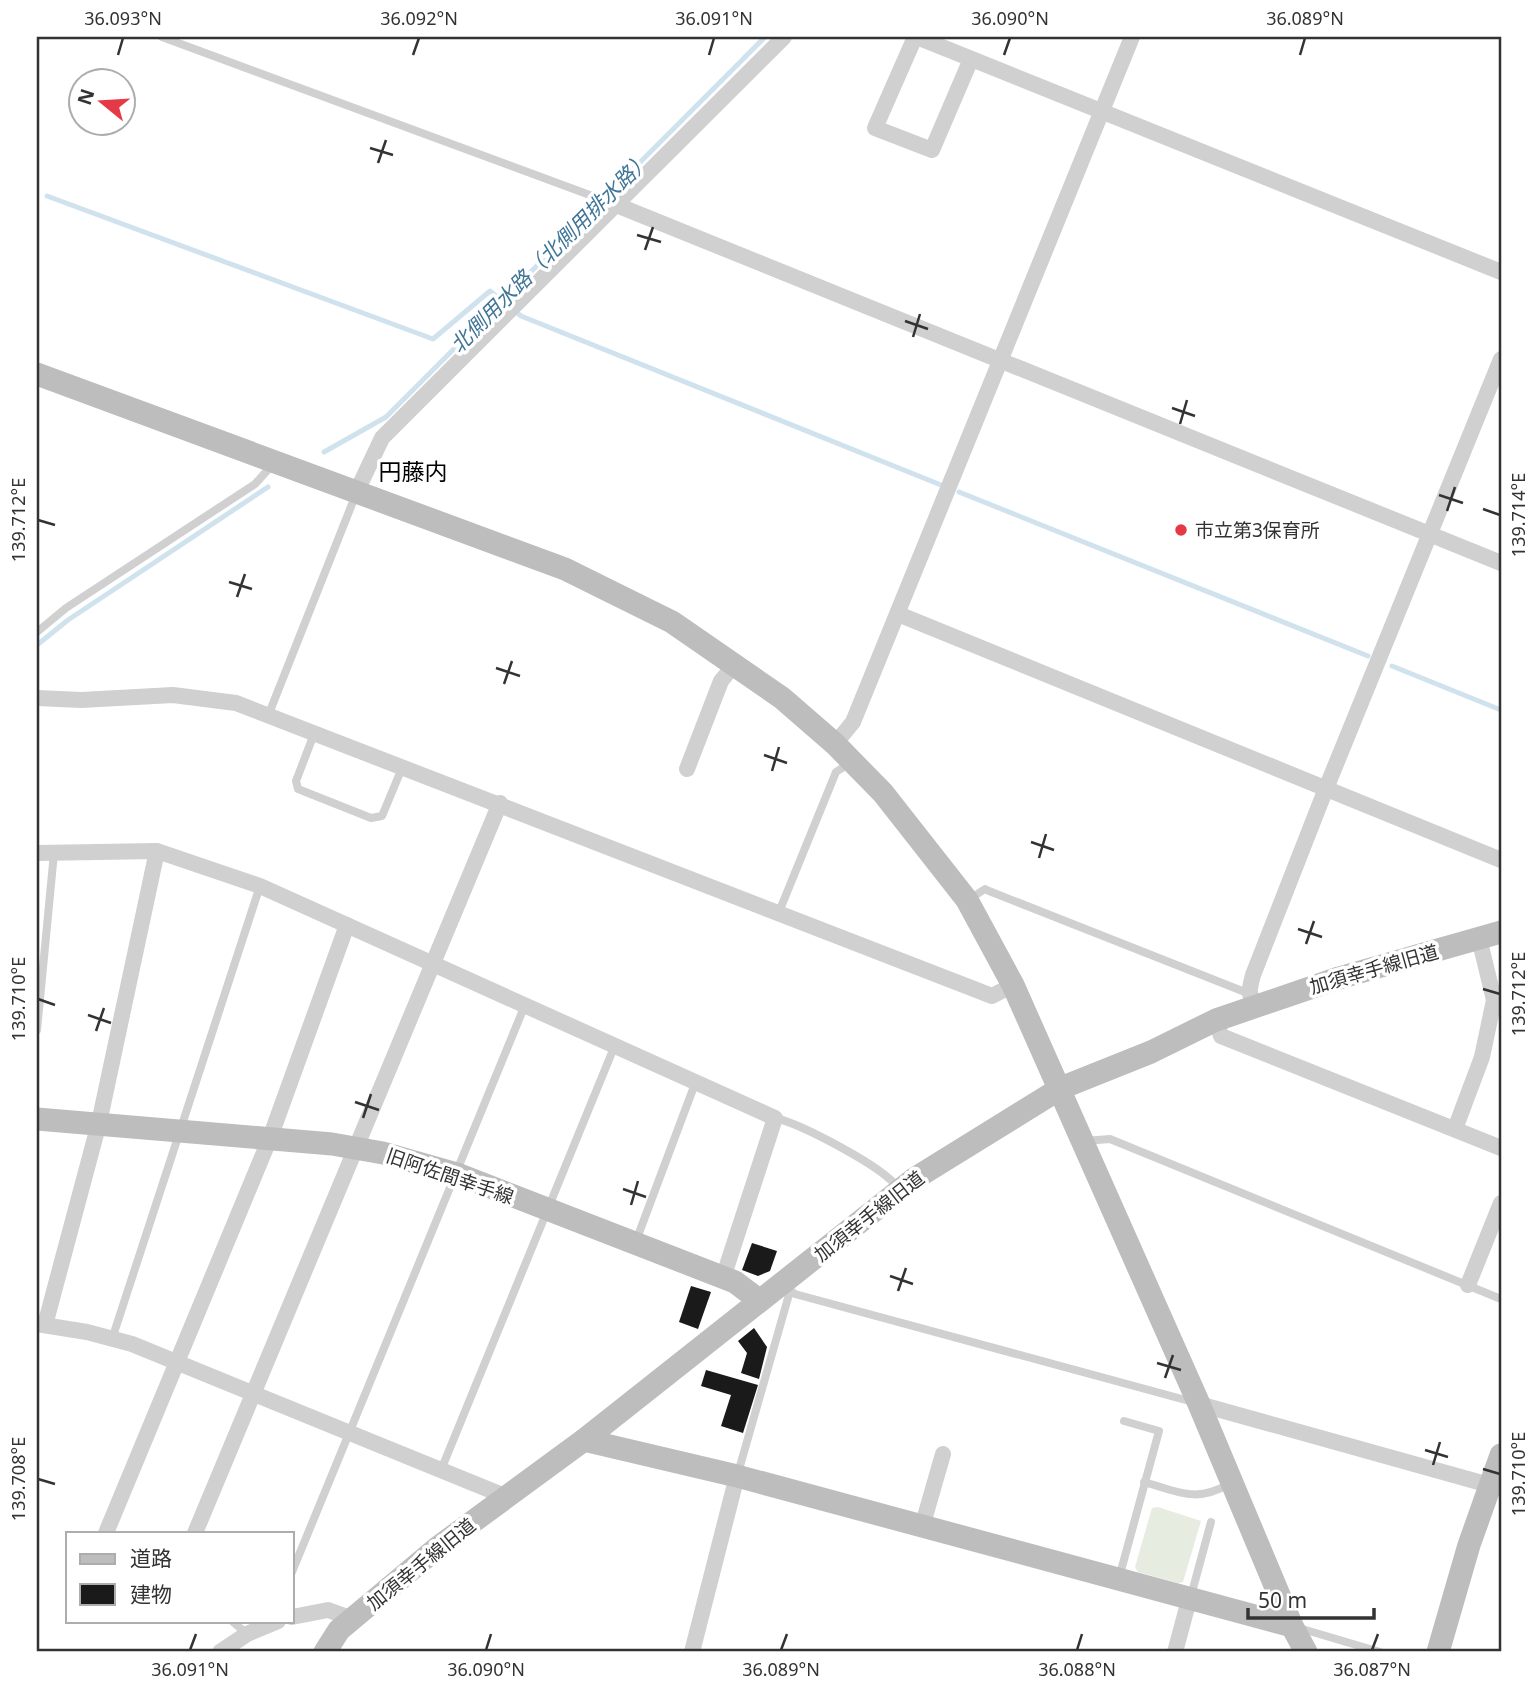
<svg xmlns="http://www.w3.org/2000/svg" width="1538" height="1689" font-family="'Noto Sans','Noto Sans JP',sans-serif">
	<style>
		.green { fill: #e6ecdf }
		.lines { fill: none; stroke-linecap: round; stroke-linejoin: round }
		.stream { stroke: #cfe2ee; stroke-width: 5 }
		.building { fill: #1a1a1a }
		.lane { stroke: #d0d0d0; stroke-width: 8 }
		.street { stroke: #d0d0d0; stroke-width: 16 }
		.secondary { stroke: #bdbdbd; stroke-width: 23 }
		.ticks { fill: none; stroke: #333; stroke-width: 2.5 }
		.poi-dot { fill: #e63946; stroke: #fff; stroke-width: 2.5 }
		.labels { text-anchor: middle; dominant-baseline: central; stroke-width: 7; stroke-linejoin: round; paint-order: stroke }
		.poi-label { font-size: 19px; fill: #333; stroke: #fff; text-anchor: start }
		.street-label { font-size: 19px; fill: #333; stroke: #fff }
		.water-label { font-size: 21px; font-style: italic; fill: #3f7597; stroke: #fff }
		.quarter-label { font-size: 23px; fill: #000; stroke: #fff }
		.neatline { fill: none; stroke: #333; stroke-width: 2.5 }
		.ticks-label { font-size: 18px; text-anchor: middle; fill: #333 }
	</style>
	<rect width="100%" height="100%" fill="#fff"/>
	<path class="green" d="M1158,1507L1201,1521L1183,1582L1178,1583L1138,1572L1135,1567L1152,1508Z"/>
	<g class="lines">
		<g class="stream">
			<path d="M47,196L433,339L490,291L521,316L941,485"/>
			<path d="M324,452L386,417L765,37"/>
			<path d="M959,492L1368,656"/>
			<path d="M37,645L68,620L268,487"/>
			<path d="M1392,666L1501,710"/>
		</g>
	</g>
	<g class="building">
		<path d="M752,1243L777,1251L770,1271L758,1276L742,1270Z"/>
		<path d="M691,1286L711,1292L698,1329L679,1322Z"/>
		<path d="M754,1328L767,1347L759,1379L741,1373L747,1353L738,1341Z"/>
		<path d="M706,1370L758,1385L743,1433L721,1426L731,1395L701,1386Z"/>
	</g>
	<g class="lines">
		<g class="lane">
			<path d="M162,37L614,204"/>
			<path d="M37,632L66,608L255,484L273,464"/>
			<path d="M268,716L356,494"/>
			<path d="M314,734L296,781L298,789L371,818L382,816L402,768"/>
			<path d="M968,900L985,889L989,891L1250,994"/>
			<path d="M779,912L836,772L850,763"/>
			<path d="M37,1030L54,853"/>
			<path d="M775,1118C801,1124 884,1167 898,1188"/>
			<path d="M1084,1141L1110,1139L1501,1299"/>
			<path d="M636,1241L696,1081"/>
			<path d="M783,1284L795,1294L1193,1402"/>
			<path d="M112,1339L260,886"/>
			<path d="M441,1470L615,1045"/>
			<path d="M738,1473L790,1291"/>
			<path d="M1144,1482C1179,1492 1196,1503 1229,1484"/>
			<path d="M292,1572L525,1005"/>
			<path d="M1119,1578L1159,1431L1124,1421"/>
			<path d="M1191,1596L1211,1522"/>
			<path d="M232,1621L247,1634"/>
			<path d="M1299,1628L1380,1652"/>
		</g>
		<g class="street">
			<path d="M915,37L875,128L932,150L971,59"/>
			<path d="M917,37L1501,272"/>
			<path d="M614,204L1501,563"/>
			<path d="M356,493L382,438L784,37"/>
			<path d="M898,614L1501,860"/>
			<path d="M37,698L81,700L173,695L236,703L992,996L1013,985"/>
			<path d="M835,744L853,722L1132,37"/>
			<path d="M687,769L721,681L735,664"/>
			<path d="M37,853L157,851L260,886L775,1118L723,1278"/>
			<path d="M1255,1005C1247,995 1250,986 1253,975L1325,791L1501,359"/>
			<path d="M1216,1020L1221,1036L1501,1148"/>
			<path d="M1455,1129L1482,1057L1494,1000L1479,938"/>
			<path d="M1468,1285L1501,1203"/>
			<path d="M37,1324L87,1332L132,1344L507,1497"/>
			<path d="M45,1325L99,1123L157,851"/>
			<path d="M1199,1404L1500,1488"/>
			<path d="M922,1527L943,1454"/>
			<path d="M106,1533L270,1138L347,925"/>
			<path d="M195,1533L500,803"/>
			<path d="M292,1617L328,1610L353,1619"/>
			<path d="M220,1652L247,1634L278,1621"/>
			<path d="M692,1652L737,1476"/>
			<path d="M1175,1652L1189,1600"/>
		</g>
		<g class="secondary">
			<path d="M37,374L565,569L672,622L782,698L835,744L883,793L967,900L1013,985L1199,1404L1292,1626L1306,1652"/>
			<path d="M37,1119L332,1144L383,1153L457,1174L735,1282L759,1300"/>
			<path d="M584,1440L737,1476L1292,1626"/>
			<path d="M325,1652L339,1630L437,1548L584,1440L914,1179L1061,1088L1151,1052L1216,1020L1339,978L1501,932"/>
			<path d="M1438,1652L1469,1545L1501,1455"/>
		</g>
	</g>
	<path class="ticks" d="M118,55L123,38M413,55L419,38M709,55L714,38M1004,55L1010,38M1300,55L1305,38M370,148L393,155M378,163L386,140M637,235L661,242M645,250L653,227M905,321L928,329M913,337L920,314M1172,408L1195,416M1180,424L1187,400M1439,495L1463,503M1483,509L1500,515M1447,511L1455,487M38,520L55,525M229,582L252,589M237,597L245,574M496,668L520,676M504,684L512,661M764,755L787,763M772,771L779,747M1031,842L1054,850M1039,858L1046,834M1298,929L1322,937M1306,944L1314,921M1483,989L1500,994M38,999L55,1005M88,1015L111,1023M96,1031L104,1008M355,1102L379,1110M363,1118L371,1094M623,1189L646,1197M631,1205L638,1181M890,1276L913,1284M898,1291L906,1268M1157,1363L1181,1370M1165,1378L1173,1355M1425,1450L1448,1457M1433,1465L1440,1442M1483,1469L1500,1474M38,1479L55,1484M190,1650L196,1634M486,1650L491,1634M781,1650L787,1634M1077,1650L1082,1634M1372,1650L1378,1634"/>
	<circle class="poi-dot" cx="1181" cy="530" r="7"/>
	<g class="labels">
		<g class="poi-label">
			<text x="1195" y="530">市立第3保育所</text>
		</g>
		<g class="street-label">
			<text transform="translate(1374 969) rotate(-16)">加須幸手線旧道</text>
			<text transform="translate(450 1176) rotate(19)">旧阿佐間幸手線</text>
			<text transform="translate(869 1216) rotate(-38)">加須幸手線旧道</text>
			<text transform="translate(421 1564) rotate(-39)">加須幸手線旧道</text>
		</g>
		<g class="water-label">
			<text transform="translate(550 252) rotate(-45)">北側用水路（北側用排水路）</text>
		</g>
		<g class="quarter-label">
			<text x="413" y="471">円藤内</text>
		</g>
	</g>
	<rect width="1538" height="1689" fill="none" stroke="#ffffff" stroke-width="77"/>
	<rect x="66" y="1532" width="228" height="91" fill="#ffffff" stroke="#adadad" stroke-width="2"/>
	<rect x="80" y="1554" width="35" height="10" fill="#bdbdbd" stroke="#adadad" stroke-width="2"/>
	<text x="130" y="1566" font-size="21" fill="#333333">道路</text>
	<rect x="80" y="1584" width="35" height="21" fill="#1a1a1a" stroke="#adadad" stroke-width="2"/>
	<text x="130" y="1602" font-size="21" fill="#333333">建物</text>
	<g transform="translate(102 102) rotate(288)"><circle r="33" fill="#ffffff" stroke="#adadad" stroke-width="2"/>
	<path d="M0-5L12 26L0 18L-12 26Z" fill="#e63946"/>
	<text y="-10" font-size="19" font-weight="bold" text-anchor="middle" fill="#333333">N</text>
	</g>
	<path d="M1248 1608v10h126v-10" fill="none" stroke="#333333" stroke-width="3.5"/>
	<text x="1258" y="1608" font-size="21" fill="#333333" stroke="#ffffff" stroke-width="5" paint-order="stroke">50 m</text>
	<rect x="38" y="38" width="1462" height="1612" class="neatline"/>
	<g class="ticks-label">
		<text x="123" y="25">36.093°N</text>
		<text x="419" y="25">36.092°N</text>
		<text x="714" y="25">36.091°N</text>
		<text x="1010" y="25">36.090°N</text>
		<text x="1305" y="25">36.089°N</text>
		<text transform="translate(1519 515) rotate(-90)" y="6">139.714°E</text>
		<text transform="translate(19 520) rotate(-90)" y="6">139.712°E</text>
		<text transform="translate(1519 994) rotate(-90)" y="6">139.712°E</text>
		<text transform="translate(19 999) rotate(-90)" y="6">139.710°E</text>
		<text transform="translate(1519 1474) rotate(-90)" y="6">139.710°E</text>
		<text transform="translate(19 1479) rotate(-90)" y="6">139.708°E</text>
		<text x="190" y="1676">36.091°N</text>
		<text x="486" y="1676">36.090°N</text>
		<text x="781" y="1676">36.089°N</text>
		<text x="1077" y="1676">36.088°N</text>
		<text x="1372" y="1676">36.087°N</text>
	</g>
</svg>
